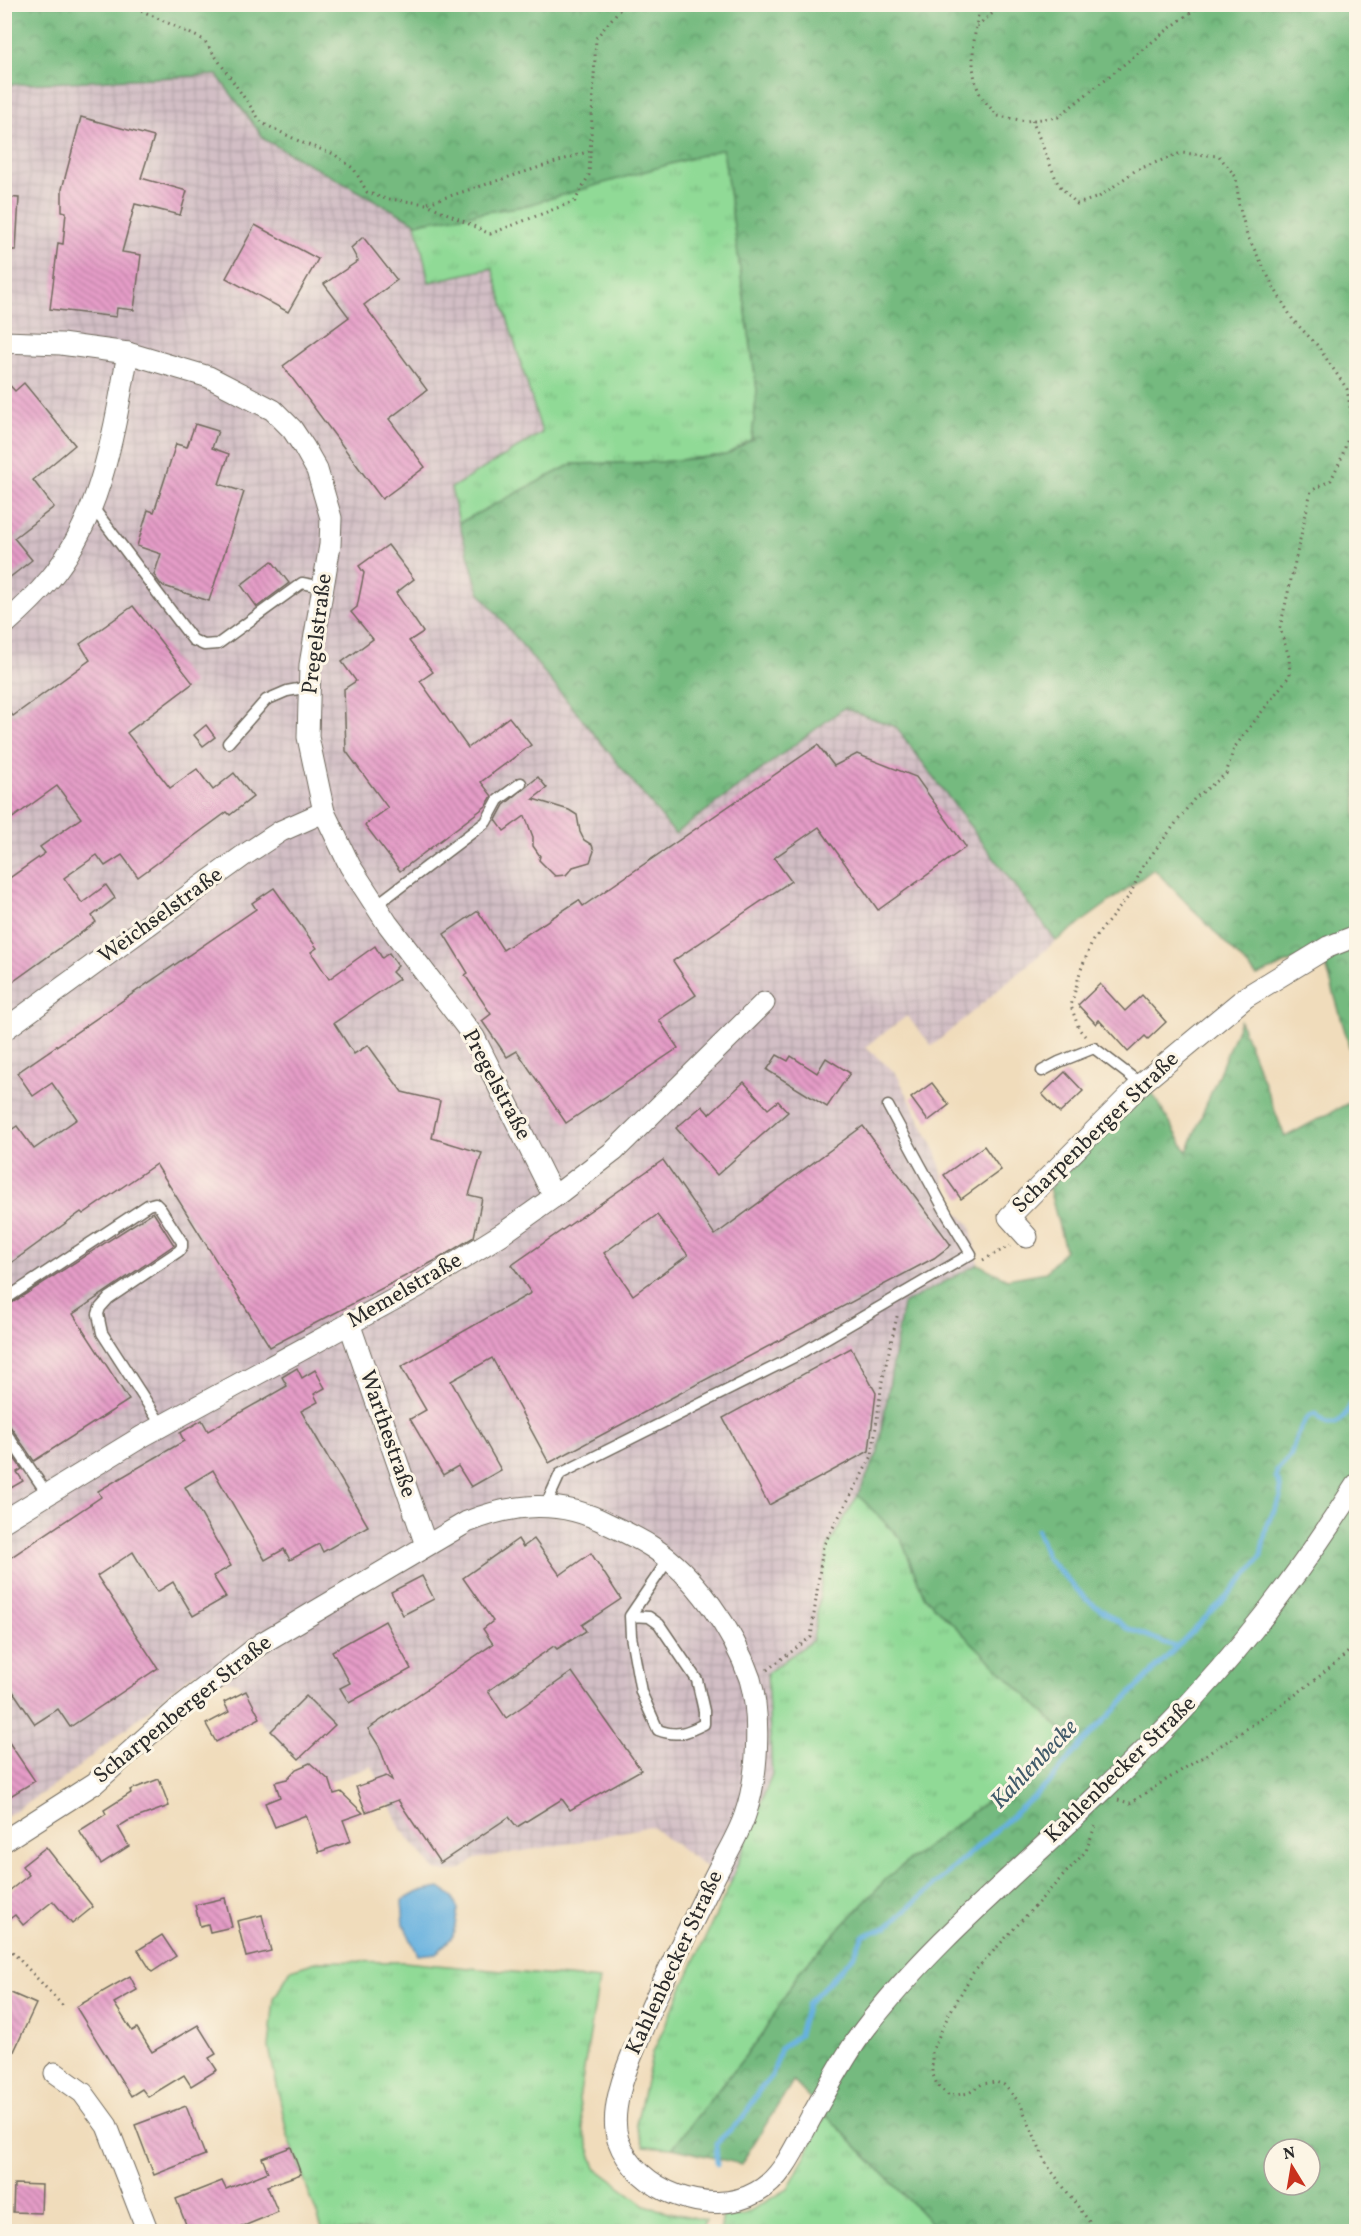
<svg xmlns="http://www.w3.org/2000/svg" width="1361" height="2236" font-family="Vollkorn,serif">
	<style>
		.industrial { fill: url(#industrial-grid) }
		.grass { fill: url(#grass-tufts); stroke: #5e8260; stroke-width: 1.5 }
		.forest { fill: url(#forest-crowns); stroke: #507255; stroke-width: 1.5; fill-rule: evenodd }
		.water { fill: #66b1df; stroke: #486e85; stroke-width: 1.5 }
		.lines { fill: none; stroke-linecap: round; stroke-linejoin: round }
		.stream { stroke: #66b1df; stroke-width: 5 }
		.building { fill: url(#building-back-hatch); fill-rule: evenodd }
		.lane-casing { stroke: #70695d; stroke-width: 13 }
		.street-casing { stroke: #70695d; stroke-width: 23 }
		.path { stroke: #70695d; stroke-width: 3; stroke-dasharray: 1.5 4.5; stroke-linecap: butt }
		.lane { stroke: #fff; stroke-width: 10 }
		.street { stroke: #fff; stroke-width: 21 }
		.labels { text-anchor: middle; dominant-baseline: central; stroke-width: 6; stroke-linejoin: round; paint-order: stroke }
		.street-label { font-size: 22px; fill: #2b2b2b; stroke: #fcf5e5 }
		.water-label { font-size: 24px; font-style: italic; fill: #405a6a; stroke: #fcf5e5 }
	</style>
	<defs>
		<pattern id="industrial-grid" width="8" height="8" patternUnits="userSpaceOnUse" patternTransform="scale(1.5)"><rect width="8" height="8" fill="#d2bec5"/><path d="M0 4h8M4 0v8" fill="none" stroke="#b4a3a9"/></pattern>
		<pattern id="grass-tufts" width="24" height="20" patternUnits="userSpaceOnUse" patternTransform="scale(1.5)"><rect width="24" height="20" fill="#90da96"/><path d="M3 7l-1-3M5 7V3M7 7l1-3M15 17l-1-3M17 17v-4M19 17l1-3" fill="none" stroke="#7cbb81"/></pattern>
		<pattern id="forest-crowns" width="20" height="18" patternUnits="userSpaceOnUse" patternTransform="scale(1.5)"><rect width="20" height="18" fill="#74ba7f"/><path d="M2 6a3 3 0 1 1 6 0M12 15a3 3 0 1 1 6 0" fill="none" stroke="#5f9768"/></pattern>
		<pattern id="building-back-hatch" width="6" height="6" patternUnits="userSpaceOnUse" patternTransform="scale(1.5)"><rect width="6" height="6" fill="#e59cc7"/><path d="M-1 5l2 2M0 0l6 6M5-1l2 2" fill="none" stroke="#ba7fa2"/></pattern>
	</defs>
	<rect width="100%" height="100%" fill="#fcf5e5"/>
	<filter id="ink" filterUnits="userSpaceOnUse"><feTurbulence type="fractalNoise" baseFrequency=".0167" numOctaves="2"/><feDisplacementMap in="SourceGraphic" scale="12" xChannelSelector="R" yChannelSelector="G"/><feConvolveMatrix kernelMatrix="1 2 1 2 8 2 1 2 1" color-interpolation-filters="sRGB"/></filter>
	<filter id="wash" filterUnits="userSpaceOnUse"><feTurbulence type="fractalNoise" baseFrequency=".008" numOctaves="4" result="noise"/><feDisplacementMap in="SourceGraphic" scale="24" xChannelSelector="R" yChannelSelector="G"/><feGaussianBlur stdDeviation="1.35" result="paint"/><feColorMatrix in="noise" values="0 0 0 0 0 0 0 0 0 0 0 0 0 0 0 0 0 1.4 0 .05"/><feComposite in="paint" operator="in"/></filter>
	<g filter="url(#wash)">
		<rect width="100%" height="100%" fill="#f0dcbb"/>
		<path class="industrial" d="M217,75L265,140L416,223L429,282L492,268L542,433L451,488L479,592L675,835L844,708L896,727L1056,941L932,1046L907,1016L865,1047L896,1073L937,1154L950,1205L970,1225L978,1264L903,1305L878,1453L858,1495L827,1548L813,1640L767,1673L772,1774L730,1884L650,1826L572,1843L475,1859L461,1870L449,1872L435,1870L401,1829L372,1766L319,1785L263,1725L238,1684L195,1672L61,1781L5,1817L4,85Z"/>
		<g class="grass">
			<path d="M723,148L757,390L752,439L727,455L660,462L572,464L459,523L451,488L542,433L492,268L429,282L416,223L524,206Z"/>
			<path d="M858,1495L901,1539L924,1596L1070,1737L890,1875L799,1972L762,2035L672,2148L644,2146L636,2124L653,2052L730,1884L772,1774L767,1673L813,1640L827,1548Z"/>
			<path d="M319,1961L404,1962L599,1980L579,2099L583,2129L596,2168L648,2207L705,2220L702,2231H323L287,2133L269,2048L274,1998L291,1970Z"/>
			<path d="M826,2115L939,2231L720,2232L723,2215L741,2216L788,2189Z"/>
		</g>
		<g class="forest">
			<path d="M4,5H1356V1070L1321,948L1257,976L1154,869L1056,941L896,727L844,708L675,834L479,592L459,523L572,464L660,462L726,455L752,439L757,390L723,149L524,206L416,223L265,140L217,75L5,85Z"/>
			<path d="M1240,1021L1285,1137L1356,1099V2231H939L793,2081L741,2164L672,2148L762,2035L799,1972L890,1875L1070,1738L924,1596L901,1539L858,1495L878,1452L903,1304L978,1264L1007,1279L1046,1272L1065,1250L1049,1188L1151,1091L1187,1152ZM1274,2149H1310V2185H1274Z"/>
		</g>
		<path class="water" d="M440,1888L453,1897L458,1910L453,1936L437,1953L418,1955L404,1925L402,1901L418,1892Z"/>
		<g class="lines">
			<g class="stream">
				<path d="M1037,1530L1047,1558L1086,1599L1127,1628L1176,1647"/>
				<path d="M717,2164L716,2143L743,2118L758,2092L772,2076L781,2048L799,2035L807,2004L853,1957L863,1936L887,1927L1049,1783L1082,1743L1233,1590L1255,1565L1261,1556L1267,1524L1281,1498L1280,1485L1276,1477L1277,1471L1290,1457L1297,1435L1305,1421L1309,1416L1315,1414L1327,1424H1336L1345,1415L1356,1396"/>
			</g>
		</g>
		<g id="blocks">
			<g class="building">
				<path d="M81,117L154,137L141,178L187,191L180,215L135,204L122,252L141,255L134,310L117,308L116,317L50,309L58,243L63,244L66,212L62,211V189Z"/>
				<path d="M4,197L19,198L16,250H4Z"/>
				<path d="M255,225L318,259L288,312L226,278Z"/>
				<path d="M363,237L397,280L364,305L427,390L389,419L425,467L382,499L283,366L349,317L324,284L358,261L351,248Z"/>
				<path d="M4,379L15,391L24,383L75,445L33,480L54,507L14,538L32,560L4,582Z"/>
				<path d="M195,424L218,431L212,448L229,454L219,484L244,492L209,601L161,585L154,575L161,554L137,546L148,510L154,512L176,444L187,447Z"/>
				<path d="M388,545L414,579L396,593L423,632L409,641L433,672L420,681L468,748L509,717L531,745L481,782L492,796L486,806L400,871L365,825L388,808L346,751L344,689L356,681L342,662L373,639L351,612L357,607L364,573L359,566Z"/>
				<path d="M272,561L289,583L257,607L241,585Z"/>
				<path d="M133,606L193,683L127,733L170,788L197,769L213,790L234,773L253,797L230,815L227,812L138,877L122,855L105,866L97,855L64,878L82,903L106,885L115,898L92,916L96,922L4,988V882L45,853L40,847L81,818L57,786L4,824V705L13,716L90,660L80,644Z"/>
				<path d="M206,725L215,737L203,746L194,735Z"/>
				<path d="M818,745L834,766L857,754L916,777L966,847L878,910L819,827L774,858L791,881L673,961L696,995L659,1020L678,1048L566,1123L517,1051L507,1057L482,1021L491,1014L465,975L468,973L444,934L478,911L503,950L579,900L583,906Z"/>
				<path d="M538,777L547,788L533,799L569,810L577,815L580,832L584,840L592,845L594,851L590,862L573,867L566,875L555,876L539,860L540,856L533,846V837L525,816L504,831L496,820L504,805Z"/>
				<path d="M274,888L317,948L311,952L329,979L375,946L382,958L389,953L398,966L392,972L399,979L334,1023L354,1054L368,1045L402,1092L440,1101L432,1138L482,1153L469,1195L482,1198L474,1237L438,1259L270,1347L156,1164L83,1214L81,1212L4,1268V1135L17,1126L34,1149L77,1119L52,1083L33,1096L17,1073L256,909L252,903Z"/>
				<path d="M1100,984L1125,1011L1142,995L1166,1022L1148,1039L1145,1036L1128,1052L1099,1020L1096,1024L1078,1005Z"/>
				<path d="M777,1055L788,1061L791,1056L817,1073L826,1058L850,1073L827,1107L767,1070Z"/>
				<path d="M1065,1072L1083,1091L1060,1113L1042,1094Z"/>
				<path d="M744,1082L768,1109L778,1101L788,1112L717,1175L676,1128L702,1106L709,1114Z"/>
				<path d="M932,1083L949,1105L928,1121L911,1098Z"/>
				<path d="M863,1126L951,1245L934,1258L549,1463L492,1358L451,1381L501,1470L471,1487L458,1466L443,1475L410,1419L426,1410L401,1367L531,1293L512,1265L663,1160L715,1235ZM657,1215L688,1255L633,1295L604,1253Z"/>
				<path d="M984,1146L1001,1170L961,1199L944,1175Z"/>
				<path d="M153,1212L174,1245L73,1314L129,1400L34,1461L10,1426L4,1423V1308Z"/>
				<path d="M851,1348L876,1393L869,1451L769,1505L723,1418Z"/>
				<path d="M297,1368L302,1378L315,1370L325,1388L314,1394L318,1402L301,1411L368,1526L323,1552L319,1544L290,1560L284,1549L265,1560L213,1470L185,1487L231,1566L213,1576L226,1597L193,1616L173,1582L157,1592L133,1552L97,1576L158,1668L70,1727L58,1709L35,1724L4,1678V1562L101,1497L98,1491L184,1441L180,1433L202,1420L208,1431L287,1386L282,1377Z"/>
				<path d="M4,1444L22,1469L17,1472L23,1481L4,1492Z"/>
				<path d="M518,1539L523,1547L534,1539L560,1575L591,1553L621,1599L582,1625L586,1631L557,1649L554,1646L488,1691L506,1718L572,1672L641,1770L570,1810L562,1799L517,1827L509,1817L440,1863L398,1800L366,1812L356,1787L386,1776L392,1780L379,1746L368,1729L493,1644L483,1629L493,1621L463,1578Z"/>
				<path d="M422,1576L434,1599L403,1615L391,1592Z"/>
				<path d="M385,1621L411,1669L349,1703L340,1688L350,1683L332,1651Z"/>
				<path d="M246,1691L260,1718L216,1742L206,1724L229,1712L224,1702Z"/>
				<path d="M306,1696L335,1725L299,1759L271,1731Z"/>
				<path d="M4,1735L35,1781L4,1800Z"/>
				<path d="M310,1763L330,1781L334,1794L341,1792L363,1813L343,1820L351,1841L319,1852L306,1815L275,1827L265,1803L280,1797L275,1782L287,1779L296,1769Z"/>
				<path d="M159,1779L169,1806L128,1821L118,1827L129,1846L101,1864L79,1831L106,1814L104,1810L131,1793L130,1790Z"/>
				<path d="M46,1847L93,1907L72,1924L53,1901L23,1925L15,1915L4,1923V1895L29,1875L22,1866Z"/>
				<path d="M225,1898L232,1927L210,1932L208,1924L200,1926L195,1905Z"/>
				<path d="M262,1915L271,1951L246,1957L237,1921Z"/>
				<path d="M162,1935L176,1956L152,1972L138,1950Z"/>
				<path d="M130,1976L137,1990L114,2003L132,2031L137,2028L152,2052L198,2025L216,2054L209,2058L217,2070L191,2086L184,2075L148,2097L142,2089L131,2096L76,2007Z"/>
				<path d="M4,1990L36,2004L4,2073Z"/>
				<path d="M186,2106L205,2155L154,2175L135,2125Z"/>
				<path d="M291,2147L301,2174L267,2186L278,2212L229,2232H189L176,2199L222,2181L226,2189L268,2172L262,2158Z"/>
				<path d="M14,2184L42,2185L41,2213L13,2212Z"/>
			</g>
		</g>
	</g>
	<g filter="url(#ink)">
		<use href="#blocks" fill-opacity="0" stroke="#70695d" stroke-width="1.5"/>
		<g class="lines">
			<defs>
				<g id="lane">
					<path d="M91,505L193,640L204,645L218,644L302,583L323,587"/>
					<path d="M228,743L266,700L287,691L309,687"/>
					<path d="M375,906L486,822L498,800L521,783"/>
					<path d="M1042,1071L1059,1062L1094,1048L1141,1084"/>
					<path d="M4,1300L148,1205L155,1203L160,1208L182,1242V1247L179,1251L109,1298L100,1308L98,1314L102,1333L162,1426"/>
					<path d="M4,1430L48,1495"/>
					<path d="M545,1507L560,1474L794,1357L971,1254L948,1216L888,1106"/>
					<path d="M630,1616L649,1617L659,1624L697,1680L704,1711V1724C686,1733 677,1737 658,1730L641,1692L631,1636L630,1616L668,1560"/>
				</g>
				<g id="street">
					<path d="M4,342L61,344L128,353L209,377L273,410L292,429L304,447L317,470L331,518L330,545L310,665L308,737L324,812L350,866L387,923L474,1037L554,1197"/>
					<path d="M4,625C20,611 36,596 50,579C102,516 114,431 128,353"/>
					<path d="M4,1030L243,856L281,831L324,812"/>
					<path d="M1027,1237L1009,1217L1141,1084L1246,997L1328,947L1356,936"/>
					<path d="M349,1323L426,1545"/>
					<path d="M4,1521L143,1436L417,1287L502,1234L554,1197L614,1151L764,1003"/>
					<path d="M4,1841L95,1783L180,1707L262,1643L467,1522C515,1503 561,1499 608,1524C623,1531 638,1538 652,1547C694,1574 734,1631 750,1679C761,1716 758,1778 745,1815C738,1836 725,1856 715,1876C688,1932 658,1987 636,2045C625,2071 609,2112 618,2140C636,2191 710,2219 757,2192C785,2177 798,2140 813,2114C829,2086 845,2055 864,2030C932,1941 1020,1871 1099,1794C1132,1762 1166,1730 1196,1696C1254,1633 1310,1557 1356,1485"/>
					<path d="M55,2073L83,2093L107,2126L148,2232"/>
				</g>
			</defs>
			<use href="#lane" class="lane-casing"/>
			<use href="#street" class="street-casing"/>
			<g class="path">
				<path d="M22,4L65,8L134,7L204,40L262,123L303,143L334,154L354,169L367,192L382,198L427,204L490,234L575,201L589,175L596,38L624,4"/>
				<path d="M980,4C975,33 967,67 980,94C984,102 992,109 998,116L1026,121L1058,117L1162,34L1202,4"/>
				<path d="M977,26L1004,4"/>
				<path d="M1032,120L1058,184L1077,204L1099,197L1136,170L1181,153L1219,156L1236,177L1239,205L1247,235L1273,286L1293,320L1317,345L1347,389L1353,424L1341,459L1331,480L1311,491L1280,628L1289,657L1290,675L1234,748L1226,774L1195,798L1143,866L1130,895L1093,940L1080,972L1071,1006L1079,1029L1085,1036"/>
				<path d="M428,203L590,151"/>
				<path d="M983,1260L1010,1246"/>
				<path d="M767,1670L811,1637L823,1546L872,1456L882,1382L898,1312"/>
				<path d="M1118,1800L1130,1803C1207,1753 1289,1707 1356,1645"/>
				<path d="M1095,1826L1086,1851L973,1973L949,2014L932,2051V2072L937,2085L949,2096L969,2093L982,2084L996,2082L1004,2085L1020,2103L1047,2165L1094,2228L1099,2232"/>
				<path d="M4,1943L64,2007"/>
			</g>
			<use href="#lane" class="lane"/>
			<use href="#street" class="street"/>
		</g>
	</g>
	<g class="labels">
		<g class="street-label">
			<text transform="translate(318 634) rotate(-83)">Pregelstraße</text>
			<text transform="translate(161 916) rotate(-36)">Weichselstraße</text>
			<text transform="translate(496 1085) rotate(62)">Pregelstraße</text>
			<text transform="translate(1096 1133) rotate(-44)">Scharpenberger Straße</text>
			<text transform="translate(405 1291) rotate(-30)">Memelstraße</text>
			<text transform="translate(387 1434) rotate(71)">Warthestraße</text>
			<text transform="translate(183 1710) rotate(-39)">Scharpenberger Straße</text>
			<text transform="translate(1121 1770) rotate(-44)">Kahlenbecker Straße</text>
			<text transform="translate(675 1963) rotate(-65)">Kahlenbecker Straße</text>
		</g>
		<g class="water-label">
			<text transform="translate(1035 1765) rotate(-46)">Kahlenbecke</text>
		</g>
	</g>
	<rect width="1361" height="2236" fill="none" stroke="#fcf5e5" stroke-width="24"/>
	<g transform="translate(1292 2167) rotate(349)"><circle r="28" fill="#fcf5e5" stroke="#a8a49b" stroke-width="1.5"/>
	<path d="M0-4.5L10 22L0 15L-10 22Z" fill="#c8321e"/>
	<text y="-9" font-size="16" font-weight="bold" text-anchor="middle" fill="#2b2b2b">N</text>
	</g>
</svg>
